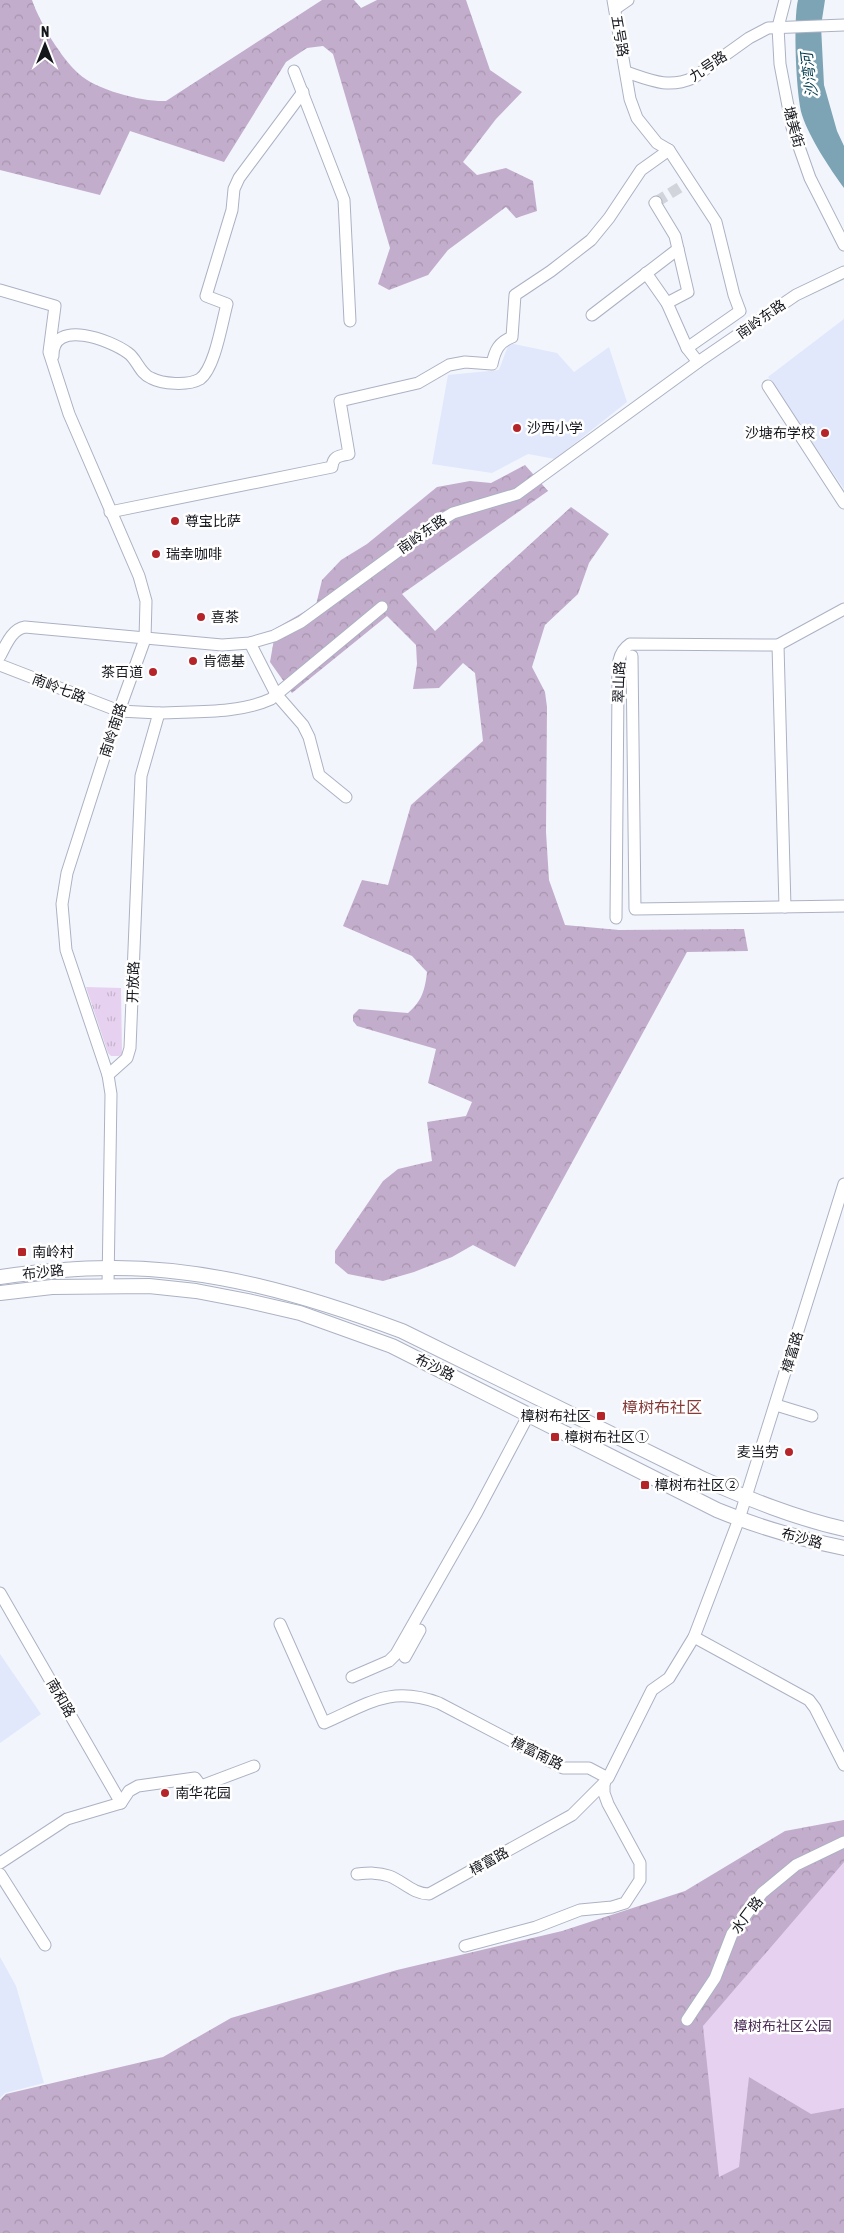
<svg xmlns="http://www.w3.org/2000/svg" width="844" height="2233" font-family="'Asap Condensed','Noto Sans SC',sans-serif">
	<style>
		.built { fill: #e1e8fc }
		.grass { fill: url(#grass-tufts) }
		.forest { fill: url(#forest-crowns) }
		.park { fill: #e7d1f0 }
		.water { fill: #7da4b4 }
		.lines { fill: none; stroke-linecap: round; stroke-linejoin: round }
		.minor-tunnel { stroke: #d1d4da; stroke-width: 11; stroke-dasharray: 11 5.5; stroke-linecap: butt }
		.minor-casing { stroke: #acb2c3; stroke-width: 13 }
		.major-casing { stroke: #acb2c3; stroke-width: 16 }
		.minor { stroke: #fff; stroke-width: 11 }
		.major { stroke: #fff; stroke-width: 14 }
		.poi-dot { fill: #b42429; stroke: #fff; stroke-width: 2 }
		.labels { text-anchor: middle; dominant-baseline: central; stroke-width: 5; stroke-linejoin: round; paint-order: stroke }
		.street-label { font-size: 14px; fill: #14161c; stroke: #fff }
		.poi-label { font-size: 14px; fill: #14161c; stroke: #fff; text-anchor: start }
		.park-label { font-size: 14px; fill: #4a2c56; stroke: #fff }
		.water-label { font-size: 15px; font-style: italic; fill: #023e50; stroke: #fff }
		.quarter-label { font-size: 16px; fill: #863d3a; stroke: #fff }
	</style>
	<defs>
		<pattern id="grass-tufts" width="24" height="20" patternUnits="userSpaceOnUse" patternTransform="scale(1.25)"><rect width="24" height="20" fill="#e7d1f0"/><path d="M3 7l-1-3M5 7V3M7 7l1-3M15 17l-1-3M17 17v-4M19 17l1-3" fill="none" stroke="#c5b3cd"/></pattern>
		<pattern id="forest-crowns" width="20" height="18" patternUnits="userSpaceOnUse" patternTransform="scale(1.25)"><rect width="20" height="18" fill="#c3adcc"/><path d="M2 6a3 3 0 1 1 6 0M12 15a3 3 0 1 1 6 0" fill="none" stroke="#a794af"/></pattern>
	</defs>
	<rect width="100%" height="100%" fill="#f2f5fc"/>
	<g class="built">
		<path d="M844,319V489L768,377Z"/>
		<path d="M509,343L557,353L574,372L609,347L627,402L555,459L528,454L492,473L432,464L448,375L499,370Z"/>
		<path d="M0,1654L41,1714L0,1743Z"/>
		<path d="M0,1957L16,1986L44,2083L5,2093L0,2098Z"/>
	</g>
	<path class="grass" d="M86,987L121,988L122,1054L119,1056H111L108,1053Z"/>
	<g class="forest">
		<path d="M0,0H32C40,23 61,58 79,74C96,90 143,102 166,101L322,0H354L361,8L377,0H466L490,70L522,92L496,119L463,162L477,175L506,168L533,181L537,211L516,218L506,207L448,250L428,275L389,290L378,284L390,248L333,54L323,46L307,48L286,62L224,162L130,131L100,195L0,170Z"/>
		<path d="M525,465L548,491L402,594L435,631L571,507L609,534L589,563L578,594L545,625L532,667L545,692L547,707L546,832L549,880L565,925L619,930L744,929L748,951L687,952L515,1267L473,1245L452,1257L414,1272L383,1281L348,1274L335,1263V1251L383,1181L398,1169L432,1161L427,1122L466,1116L472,1102L428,1083L436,1049L357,1026L353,1021V1015L359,1009L408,1013C422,1001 425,990 427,972L412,956L343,926L362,880L388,885L411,805L483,741L475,673L463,663L439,688L413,689L417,664L416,645L387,616L292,693L270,662L276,628L316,605L322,580L341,560L367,544L437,487L470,481L491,483Z"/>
		<path d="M844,1820V2233H0V2100L6,2094L163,2057L231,2018L397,1970L562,1931L685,1891L785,1831Z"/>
	</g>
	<path class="park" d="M844,1862V2108L811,2114L749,2077L739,2167L719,2177L703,2026Z"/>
	<path class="water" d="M798,0H825L821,26L824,85L837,131L844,146V188C830,169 809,137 802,115C796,95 793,20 798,0Z"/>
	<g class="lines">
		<path class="minor-tunnel" d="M656,202L687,183"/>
		<defs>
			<g id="minor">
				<path d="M613,0L630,99L637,118L657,143L669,150L716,222L734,295L740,311L687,348L698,362"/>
				<path d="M785,0L778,27L780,64L792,127L810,178L844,245"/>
				<path d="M615,9L628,0"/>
				<path d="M294,71L344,200L350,321"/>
				<path d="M626,72C650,80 668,89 693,78L749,38L768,28L844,25"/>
				<path d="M656,202L655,203L675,236L688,292L667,303L687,348"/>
				<path d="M646,273L667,303"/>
				<path d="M0,290L55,306L49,352L69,414L139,576L146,601L145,639L119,711L67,873L62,904L66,950L108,1075"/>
				<path d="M592,315L678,249"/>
				<path d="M53,356C52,318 111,340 128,353C137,359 140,374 151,378C162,384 188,386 200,379C215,368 222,322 227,304L206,296L232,210L234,189L239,178L303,92"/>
				<path d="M768,386L844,503"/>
				<path d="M110,512L332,467C333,456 339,456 349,454L340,401L418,383L449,365L465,362L492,364C495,350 499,342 512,337L515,295L551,271L591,240L609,218L641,170L669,150"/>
				<path d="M250,643L276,694L303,725L309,737L319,775L346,797"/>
				<path d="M778,645L785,907"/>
				<path d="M0,656C6,645 12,629 25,627L222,645L250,643L274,636L301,622L435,524L453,513L517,494L698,362L796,295L844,272"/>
				<path d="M632,656L635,909L844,906"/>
				<path d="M0,665L119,711L159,713L141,776L130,1048L127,1058L108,1075L111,1094L108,1285"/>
				<path d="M159,713C195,711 238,714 271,699L382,607"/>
				<path d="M616,918L618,688C618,672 615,654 630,644L778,645L844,609"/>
				<path d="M776,1405L812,1416"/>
				<path d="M0,1593L121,1803"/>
				<path d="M280,1624L324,1723C368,1704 390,1685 439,1703L563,1768H589L608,1778L652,1690L669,1678L694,1637L739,1519L844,1184"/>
				<path d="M694,1637L809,1700L815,1708L844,1765"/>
				<path d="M405,1657L420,1630"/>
				<path d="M352,1677L389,1661L396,1654L477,1512L529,1414"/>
				<path d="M0,1863L67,1819L121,1803L129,1791L138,1786L195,1778L201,1786L254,1766"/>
				<path d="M0,1874L45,1945"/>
				<path d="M357,1874C368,1873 378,1872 389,1876C403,1881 413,1894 429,1894L572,1815L605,1782"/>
				<path d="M465,1946L536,1927L580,1910L612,1907L625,1903L640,1880V1863L608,1804L604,1793V1784"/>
				<path d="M687,2020L715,1978L732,1934L762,1893L796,1865L844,1842"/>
			</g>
			<g id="major">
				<path d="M0,1277C36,1272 73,1268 110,1268C211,1267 308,1296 402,1331L703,1479C749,1499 795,1518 844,1529"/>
				<path d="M0,1293L52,1287L149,1286L196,1291L248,1301L300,1313L392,1346L717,1510C758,1527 801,1539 844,1548"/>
			</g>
		</defs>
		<use href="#minor" class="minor-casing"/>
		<use href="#major" class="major-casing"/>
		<use href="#minor" class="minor"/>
		<use href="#major" class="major"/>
	</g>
	<g class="poi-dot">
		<circle cx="517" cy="428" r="5"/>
		<circle cx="825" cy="433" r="5"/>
		<circle cx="175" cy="521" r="5"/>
		<circle cx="156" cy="554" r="5"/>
		<circle cx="201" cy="617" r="5"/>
		<circle cx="193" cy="661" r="5"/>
		<circle cx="153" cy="672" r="5"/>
		<rect x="17" y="1247" width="10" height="10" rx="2.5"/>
		<rect x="596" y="1411" width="10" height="10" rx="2.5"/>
		<rect x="550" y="1432" width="10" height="10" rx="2.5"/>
		<circle cx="789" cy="1452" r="5"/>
		<rect x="640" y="1480" width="10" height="10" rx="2.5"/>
		<circle cx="165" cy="1793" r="5"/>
	</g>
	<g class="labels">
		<g class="street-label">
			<text transform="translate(620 36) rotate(80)">五号路</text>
			<text transform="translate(708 66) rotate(-34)">九号路</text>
			<text transform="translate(794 127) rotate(75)">塘美街</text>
			<text transform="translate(761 319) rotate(-35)">南岭东路</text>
			<text transform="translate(422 534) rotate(-35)">南岭东路</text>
			<text transform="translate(619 682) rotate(-88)">翠山路</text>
			<text transform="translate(59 688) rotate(21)">南岭七路</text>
			<text transform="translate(113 730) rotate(-72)">南岭南路</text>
			<text transform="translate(133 982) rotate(-88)">开放路</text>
			<text transform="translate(43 1272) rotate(-6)">布沙路</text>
			<text transform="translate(792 1352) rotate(-73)">樟富路</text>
			<text transform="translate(435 1367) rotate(26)">布沙路</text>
			<text transform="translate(802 1538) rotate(15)">布沙路</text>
			<text transform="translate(61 1698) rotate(60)">南和路</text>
			<text transform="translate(537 1753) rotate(26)">樟富南路</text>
			<text transform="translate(489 1861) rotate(-29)">樟富路</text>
			<text transform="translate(747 1915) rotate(-53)">水厂路</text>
		</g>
		<g class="poi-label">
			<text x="527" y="428">沙西小学</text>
			<text x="815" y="433" text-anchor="end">沙塘布学校</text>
			<text x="185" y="521">尊宝比萨</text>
			<text x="166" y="554">瑞幸咖啡</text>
			<text x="211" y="617">喜茶</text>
			<text x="203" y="661">肯德基</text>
			<text x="143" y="672" text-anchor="end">茶百道</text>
			<text x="32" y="1252">南岭村</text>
			<text x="591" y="1416" text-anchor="end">樟树布社区</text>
			<text x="565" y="1437">樟树布社区①</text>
			<text x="779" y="1452" text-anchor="end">麦当劳</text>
			<text x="655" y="1485">樟树布社区②</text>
			<text x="175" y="1793">南华花园</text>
		</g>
		<g class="park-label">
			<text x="783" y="2026">樟树布社区公园</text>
		</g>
		<g class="water-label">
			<text transform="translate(809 75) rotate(-97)">沙湾河</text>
		</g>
		<g class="quarter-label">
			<text x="662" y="1407">樟树布社区</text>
		</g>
	</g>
	<g transform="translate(45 45)" stroke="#ffffff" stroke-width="4" paint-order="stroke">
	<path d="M0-4L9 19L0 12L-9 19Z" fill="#14161c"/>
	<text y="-8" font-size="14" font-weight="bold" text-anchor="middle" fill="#14161c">N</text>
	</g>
</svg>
